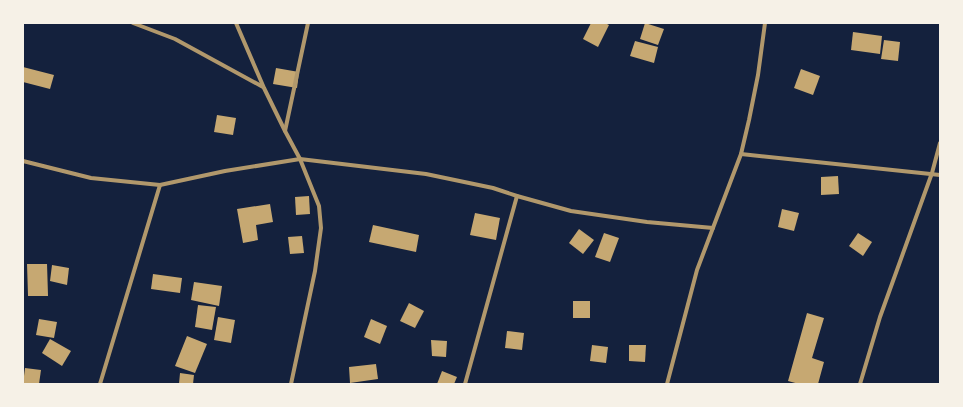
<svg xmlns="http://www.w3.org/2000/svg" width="963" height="407" font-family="Karla,sans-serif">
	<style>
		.building { fill: #c6a872 }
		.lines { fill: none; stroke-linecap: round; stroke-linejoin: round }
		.minor { stroke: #b1986c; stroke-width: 4 }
	</style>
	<rect width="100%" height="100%" fill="#14213d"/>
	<g class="building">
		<path d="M591,23H605L609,25L598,47L583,39Z"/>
		<path d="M645,23L664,29L658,45L640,39Z"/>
		<path d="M853,32L882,36L880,54L851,50Z"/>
		<path d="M884,40L900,42L898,61L881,59Z"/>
		<path d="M635,41L658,47L654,63L630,56Z"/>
		<path d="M23,67L54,75L50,89L23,82Z"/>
		<path d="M276,68L299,72L297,88L273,84Z"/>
		<path d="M801,69L820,76L813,95L794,88Z"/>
		<path d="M217,115L236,118L233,135L214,132Z"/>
		<path d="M838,176L839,194L821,195V177Z"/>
		<path d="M309,196L310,214L296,215L295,197Z"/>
		<path d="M270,204L273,222L256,225L258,240L243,243L237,209Z"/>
		<path d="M782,209L799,213L794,231L778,227Z"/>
		<path d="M475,213L500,218L496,240L470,235Z"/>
		<path d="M373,225L419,235L416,252L369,242Z"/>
		<path d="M579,229L594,240L583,254L569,243Z"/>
		<path d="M604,233L619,238L610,262L595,257Z"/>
		<path d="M858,233L872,242L863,256L849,246Z"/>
		<path d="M302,236L304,253L290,254L288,237Z"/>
		<path d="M27,264H47L48,296H28Z"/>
		<path d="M52,265L69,268L67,285L50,281Z"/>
		<path d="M153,274L182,278L180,293L151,289Z"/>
		<path d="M194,282L222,286L219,306L191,300Z"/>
		<rect x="573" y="301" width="17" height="17"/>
		<path d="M409,303L424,311L415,328L400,321Z"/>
		<path d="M198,305L216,307L212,330L195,327Z"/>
		<path d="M807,313L824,318L812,358L824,362L818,384H799L788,381Z"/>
		<path d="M218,317L235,320L231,343L214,340Z"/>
		<path d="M39,319L57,322L54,338L36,335Z"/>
		<path d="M371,319L387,326L380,344L364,337Z"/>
		<path d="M507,331L524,333L522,350L505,348Z"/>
		<path d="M187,336L207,344L195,373L175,366Z"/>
		<path d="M50,339L71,351L62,366L42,353Z"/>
		<path d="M431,340L447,341L446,357L432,356Z"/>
		<path d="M592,345L608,347L606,363L590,361Z"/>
		<path d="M629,345H646L645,362L629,361Z"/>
		<path d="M376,364L378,379L350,383L349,367Z"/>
		<path d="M25,368L41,370L39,384H23Z"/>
		<path d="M442,371L457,377L454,384H437Z"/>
		<path d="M180,373L194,375L193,384H179Z"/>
	</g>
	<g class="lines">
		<g class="minor">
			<path d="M133,23L175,39L263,87"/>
			<path d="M236,23L264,88L285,131L300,159L319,206L321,228L315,271L291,384"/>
			<path d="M285,131L308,23"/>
			<path d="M741,154L940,175"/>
			<path d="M23,161L91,178L160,185L225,171L300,159L426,174L493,188L517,196L571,211L647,222L713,228"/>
			<path d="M100,384L160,185"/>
			<path d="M465,384L517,196"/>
			<path d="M667,384L697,270L741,154L749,120L758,75L765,23"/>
			<path d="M860,384L880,317L932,173L940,143"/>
		</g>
	</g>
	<rect width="963" height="407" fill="none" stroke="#f6f1e7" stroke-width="48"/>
</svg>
